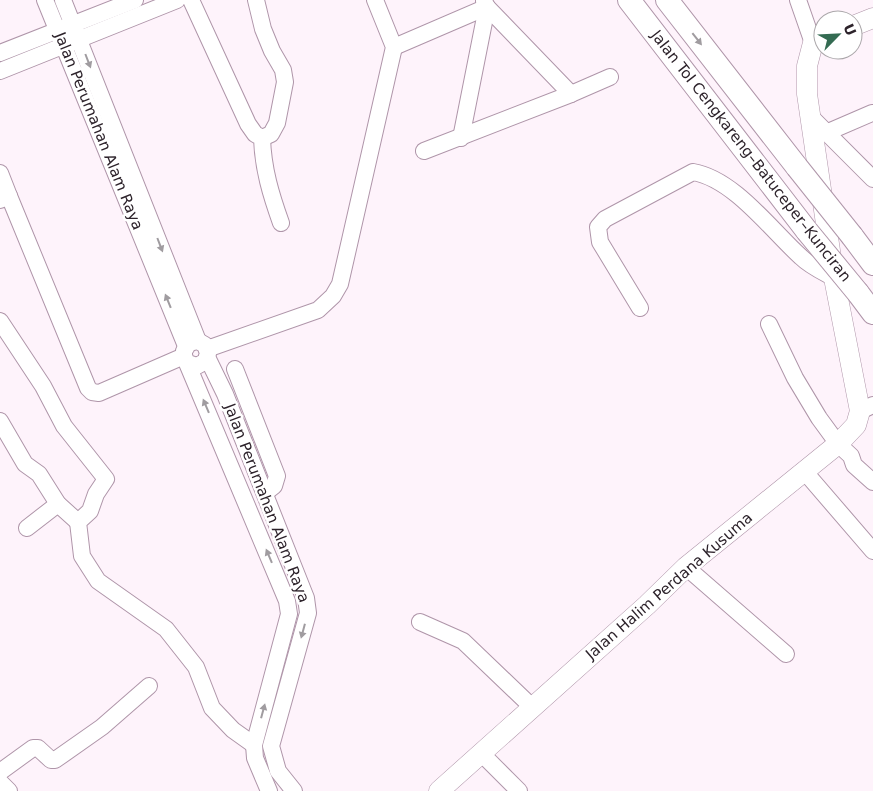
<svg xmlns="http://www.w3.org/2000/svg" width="873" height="791" font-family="'DejaVu Sans',sans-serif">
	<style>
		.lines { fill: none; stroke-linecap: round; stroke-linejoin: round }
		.minor-casing { stroke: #af95a9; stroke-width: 18 }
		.major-casing { stroke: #af95a9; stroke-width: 21 }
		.highway-casing { stroke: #af95a9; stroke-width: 24 }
		.minor { stroke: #fff; stroke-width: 16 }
		.major { stroke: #fff; stroke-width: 20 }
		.highway { stroke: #fff; stroke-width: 22 }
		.highway-bridge-casing { stroke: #af95a9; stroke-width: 24; stroke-linecap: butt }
		.highway-bridge { stroke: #fff; stroke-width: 22 }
		.oneway { fill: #a09ca0 }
		.labels { text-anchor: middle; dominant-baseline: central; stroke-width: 5; stroke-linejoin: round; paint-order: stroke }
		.street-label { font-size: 15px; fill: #2d232b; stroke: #fff }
	</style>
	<rect width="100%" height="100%" fill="#fef3fb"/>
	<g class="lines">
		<defs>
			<g id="minor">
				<path d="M45,0L186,346"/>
				<path d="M63,0L198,341"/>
				<path d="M191,0L248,124L255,134L262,138C263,169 271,195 281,223"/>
				<path d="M256,0L263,29L272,51L283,70L285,82L277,123L271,134L262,138"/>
				<path d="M798,0L813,43"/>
				<path d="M394,47L487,7L571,94"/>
				<path d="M0,53L135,0"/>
				<path d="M0,71L177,0"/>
				<path d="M811,117L873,179"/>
				<path d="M828,132L872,113"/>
				<path d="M461,138L487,7L484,1"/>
				<path d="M424,151L571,94L610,77"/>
				<path d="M0,173L9,196"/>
				<path d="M0,200L9,196L88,388L92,392L99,393L184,356"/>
				<path d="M640,308L600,242L598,227L605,219L693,172C734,179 771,230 801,257C810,266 823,272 834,278"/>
				<path d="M0,321L43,386L64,426L106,479L96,494L90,511L78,522L82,556L98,581L166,629L196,667L212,708L233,730L254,745"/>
				<path d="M769,324L795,378L819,418L838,444L851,456L854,465L873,482"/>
				<path d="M207,349L318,310L333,296L340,284L394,47L375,0"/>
				<path d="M207,357L225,394L306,598L308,613L271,746L278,771L294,791"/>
				<path d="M188,363L197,366L206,361L208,353L205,345L198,341L189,343L184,351V356L287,601L289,614L254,745L255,758L269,791"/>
				<path d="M235,369L277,476L274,486L265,493"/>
				<path d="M860,411L873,405"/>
				<path d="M0,421L25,464L39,474L58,504L78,522"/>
				<path d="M805,472L873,551"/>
				<path d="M27,528L58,504"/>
				<path d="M686,567L786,654"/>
				<path d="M420,622L463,641L532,707"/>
				<path d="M481,753L519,791"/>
				<path d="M0,772L33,748H38L51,760H55L102,727L149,686"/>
				<path d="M0,782L9,791"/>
			</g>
			<g id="major">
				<path d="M853,26L873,18"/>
				<path d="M439,791L647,605L686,567L838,444L856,425L860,411L834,278L807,94V66L813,43L823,39"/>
			</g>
			<g id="highway">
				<path d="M629,0L807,231"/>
				<path d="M667,0L797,167"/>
				<path d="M852,236L873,264"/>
				<path d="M858,293L873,313"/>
			</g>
		</defs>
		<use href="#minor" class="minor-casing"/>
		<use href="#major" class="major-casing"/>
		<use href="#highway" class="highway-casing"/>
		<use href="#minor" class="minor"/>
		<use href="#major" class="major"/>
		<use href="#highway" class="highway"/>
		<defs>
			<g id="highway-bridge">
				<path d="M797,167L852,236"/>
				<path d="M807,231L858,293"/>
			</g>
		</defs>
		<use href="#highway-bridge" class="highway-bridge-casing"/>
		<use href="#highway-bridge" class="highway-bridge"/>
	</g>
	<defs><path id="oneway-solid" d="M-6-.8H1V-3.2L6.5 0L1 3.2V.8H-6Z" transform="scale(1.25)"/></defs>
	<g class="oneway">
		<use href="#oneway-solid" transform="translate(697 39) rotate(52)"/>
		<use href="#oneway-solid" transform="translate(88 61) rotate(69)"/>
		<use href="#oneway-solid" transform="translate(160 245) rotate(69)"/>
		<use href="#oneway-solid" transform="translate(168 301) rotate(-112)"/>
		<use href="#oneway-solid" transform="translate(206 406) rotate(-113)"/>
		<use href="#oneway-solid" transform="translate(269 556) rotate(-113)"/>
		<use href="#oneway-solid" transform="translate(303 631) rotate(105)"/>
		<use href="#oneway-solid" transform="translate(263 711) rotate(-75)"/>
	</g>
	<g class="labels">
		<g class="street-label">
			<text transform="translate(99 131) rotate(68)">Jalan Perumahan Alam Raya</text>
			<text transform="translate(751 156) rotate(52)">Jalan Tol Cengkareng–Batuceper–Kunciran</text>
			<text transform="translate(267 503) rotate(69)">Jalan Perumahan Alam Raya</text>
			<text transform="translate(669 586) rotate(-41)">Jalan Halim Perdana Kusuma</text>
		</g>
	</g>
	<g transform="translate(838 35) rotate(66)"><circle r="24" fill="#ffffff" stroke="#aba7aa"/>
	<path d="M0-4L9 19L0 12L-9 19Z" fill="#346b52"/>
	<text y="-8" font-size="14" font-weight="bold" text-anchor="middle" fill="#2d232b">U</text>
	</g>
</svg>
